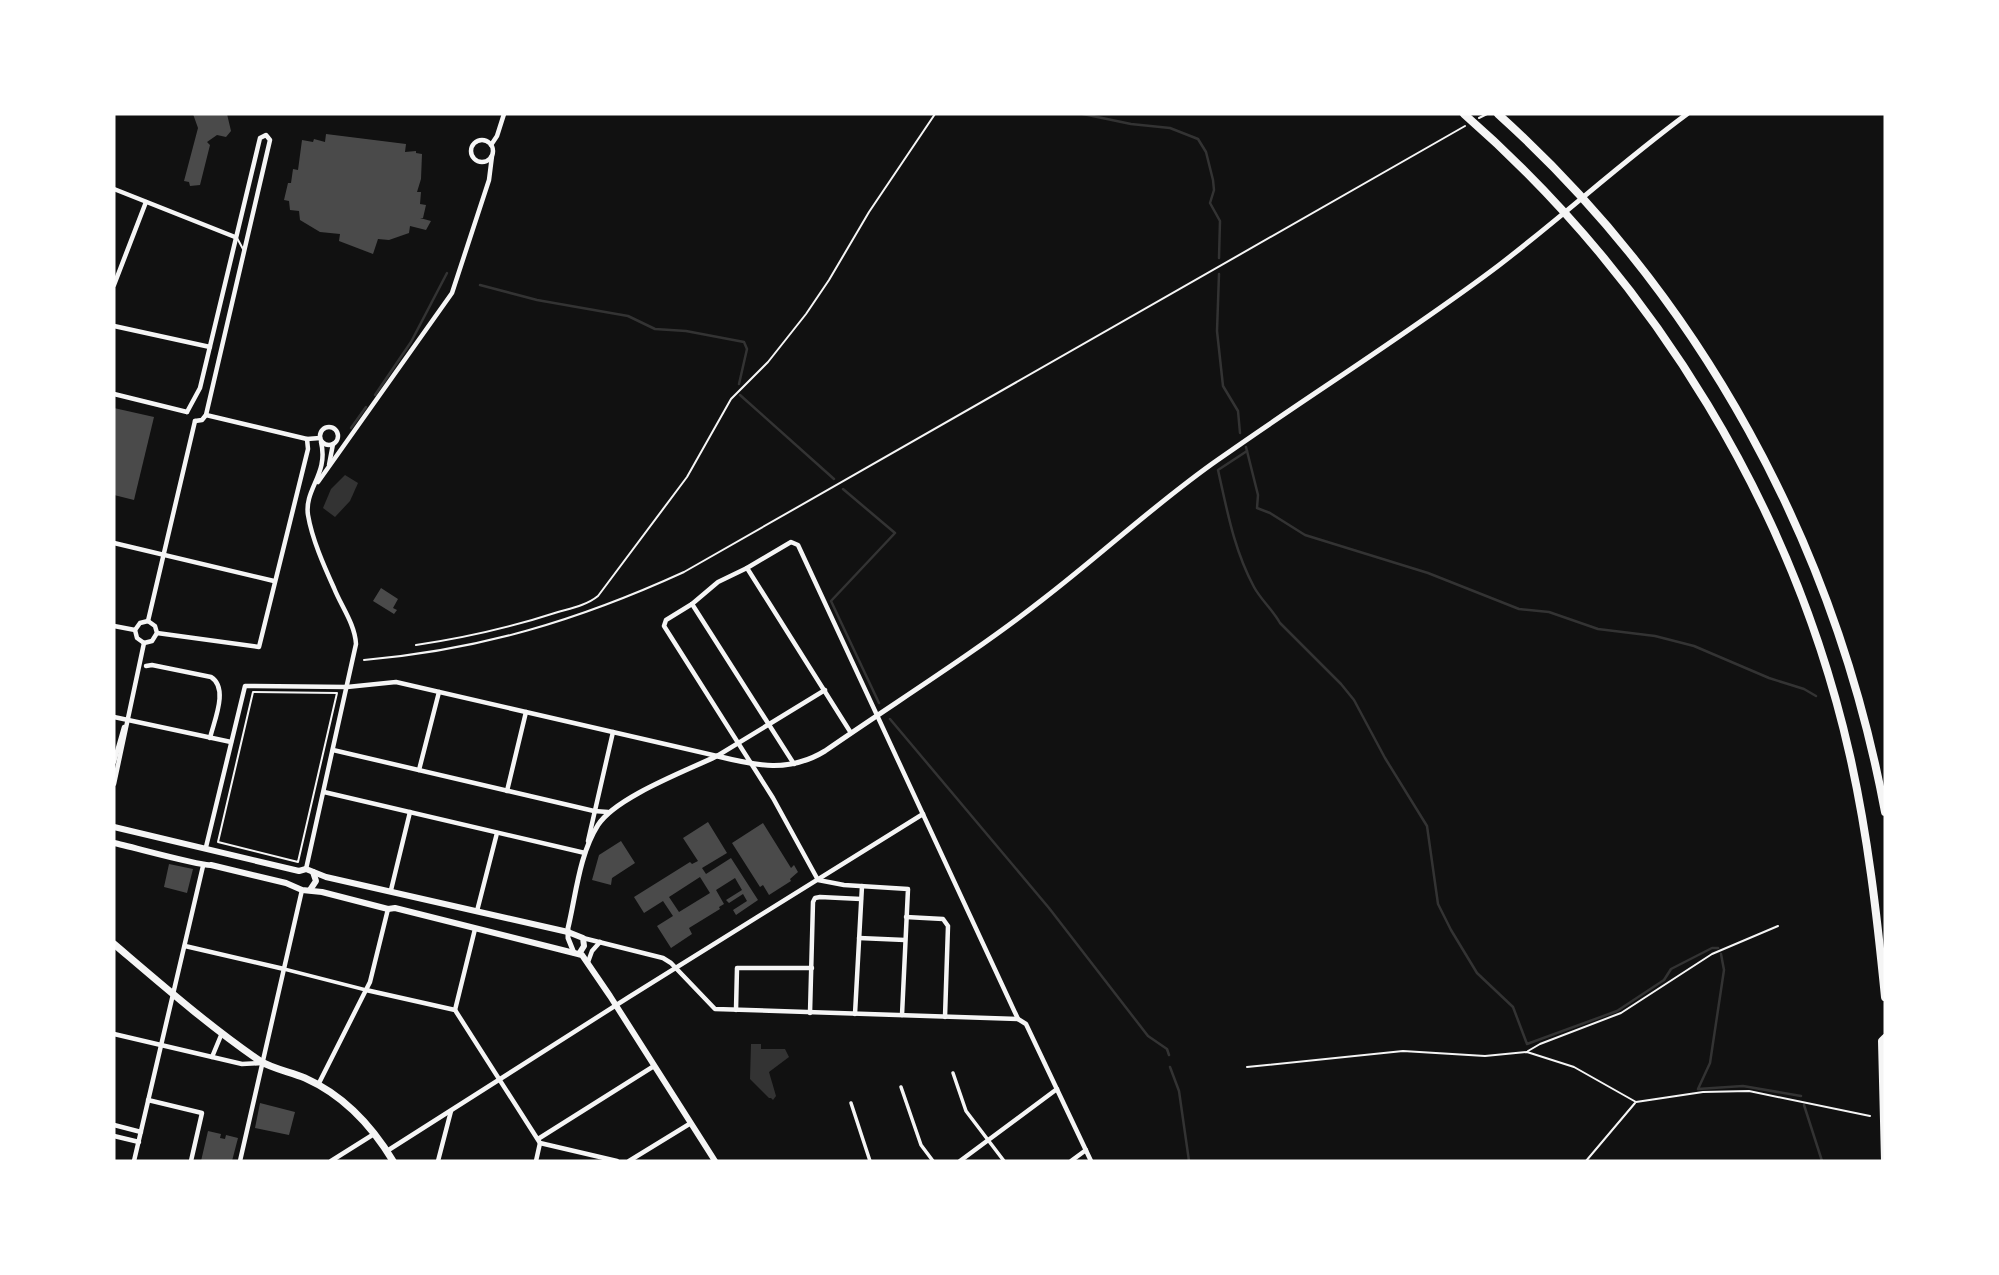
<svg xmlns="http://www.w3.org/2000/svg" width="1999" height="1275" font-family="Barlow,sans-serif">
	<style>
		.water { fill: #333 }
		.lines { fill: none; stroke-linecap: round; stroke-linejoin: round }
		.stream { stroke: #333; stroke-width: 2.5 }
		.building { fill: #4a4a4a; fill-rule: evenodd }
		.path { stroke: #f5f5f5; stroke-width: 2 }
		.service { stroke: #f5f5f5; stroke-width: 2 }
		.pedestrian { stroke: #f5f5f5; stroke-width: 3.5 }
		.minor { stroke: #f5f5f5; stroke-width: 4.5 }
		.tertiary { stroke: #f5f5f5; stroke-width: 5 }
		.secondary { stroke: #f5f5f5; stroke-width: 6 }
		.trunk { stroke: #f5f5f5; stroke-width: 7 }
		.motorway { stroke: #f5f5f5; stroke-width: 8 }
	</style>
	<rect width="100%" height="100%" fill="#111"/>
	<g class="water">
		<path d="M345,475L358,483L350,501L335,517L323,508L331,489Z"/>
		<path d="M751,1044H761V1049H785L789,1057L769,1072L776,1096L773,1100L771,1098H769L750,1079Z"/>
	</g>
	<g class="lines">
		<g class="stream">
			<path d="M1083,114L1131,124L1170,128L1198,139L1206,152L1213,180L1214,190L1210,203L1220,221L1219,258"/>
			<path d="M1219,274L1217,331L1223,386L1238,411L1240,433"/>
			<path d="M480,285L537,300L628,316L655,329L686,331L744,342L747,349L739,384"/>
			<path d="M375,395L411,342L447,273"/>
			<path d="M740,395L834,479"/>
			<path d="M351,428L366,407"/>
			<path d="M1246,447L1258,495L1257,508L1270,513L1305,535L1428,573L1519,609L1549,612L1598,629L1655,636L1694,646L1769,678L1804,689L1816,696"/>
			<path d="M1247,451L1218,470C1227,510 1234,550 1254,587C1261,600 1273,610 1280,623L1341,684L1354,700L1385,758L1427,826L1438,904L1451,930L1477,973L1513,1007L1527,1044L1617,1011L1664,980L1671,969L1712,948H1718"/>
			<path d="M843,489L895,533L831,601L879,703"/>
			<path d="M890,719L1049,908L1148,1036L1167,1049L1169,1055"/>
			<path d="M1721,954L1724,970L1710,1063L1698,1089L1743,1086L1801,1096"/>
			<path d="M1170,1067L1179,1091L1189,1161"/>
			<path d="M1804,1105L1822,1161"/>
		</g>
	</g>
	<g class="building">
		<path d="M193,114H227L231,131L226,137L217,135L207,142L210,145L200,185L190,186L189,182L184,181L198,128Z"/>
		<path d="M326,134L406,144L405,152L416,151V153L422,154L421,179L417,192H421L420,204L426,205L423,218H420L431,221L426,230L410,226L409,233L389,240L378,239L373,254L339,241L340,234L320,232L300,220L299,211L290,210L289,201L284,200L288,183H291L293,169L298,170L302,140L313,142L314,139L325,142Z"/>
		<path d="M114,408L154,417L134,500L114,495Z"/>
		<path d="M381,588L398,599L393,608L397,610L394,614L373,601Z"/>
		<path d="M708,822L727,853L702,868L706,874L731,858L758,900L736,915L733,910L747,901L743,894L729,903L726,900L742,890L735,878L716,890L724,904L719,907L720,909L689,928L692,934L671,948L657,926L673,916L663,901L644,913L634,897L690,862L692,864L698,861L683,838ZM700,877L710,893L679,912L669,897Z"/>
		<path d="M763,823L791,868L794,865L798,872L790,879L791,881L769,895L763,885L760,887L732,843Z"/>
		<path d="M621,841L635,863L612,878L611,885L592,880L599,855Z"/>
		<path d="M169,864L193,869L187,893L164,887Z"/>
		<path d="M260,1103L295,1112L289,1135L255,1128Z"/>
		<path d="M208,1131L221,1134L220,1138L225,1139L226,1135L238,1138L232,1161H201Z"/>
	</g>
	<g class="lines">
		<g class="path">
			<path d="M1479,118L1487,114"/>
			<path d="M416,645C464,638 512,627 558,612C572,608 587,605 598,596L687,477L731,399L768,362L806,314L829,280L869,212L935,114"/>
			<path d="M364,660C480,650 579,620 684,572L1465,126"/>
			<path d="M253,692L337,693L298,862L218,842Z"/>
			<path d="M1528,1051L1540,1044L1621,1013L1712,954L1778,926"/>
			<path d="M1247,1067L1403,1051L1485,1056L1527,1052L1574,1067L1636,1102L1703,1092L1749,1091L1870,1116"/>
			<path d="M1586,1161L1635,1103"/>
		</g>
		<path class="service" d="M237,238L243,249"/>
		<g class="pedestrian">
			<path d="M284,969L366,990"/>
			<path d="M953,1073L966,1111L1004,1161"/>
			<path d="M901,1087L921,1145L933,1161"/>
			<path d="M851,1103L870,1161"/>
		</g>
		<g class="minor">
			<circle cx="482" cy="151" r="11"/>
			<path d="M491,145L497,136L504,114"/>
			<path d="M114,189L235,237"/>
			<path d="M114,285L146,202"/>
			<path d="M114,326L210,347"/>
			<path d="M114,394L187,412"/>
			<path d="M187,412L200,388L260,138L266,135L270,140L206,415L202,420L195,421"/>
			<path d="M206,415L307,439L320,438"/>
			<circle cx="329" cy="436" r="9"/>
			<path d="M329,465L333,444"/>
			<path d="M318,482L452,293L489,180L492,156"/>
			<path d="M114,543L274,581"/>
			<path d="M747,568L851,733"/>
			<path d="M692,604L794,764"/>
			<path d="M148,621L195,421"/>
			<path d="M114,626L135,630"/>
			<path d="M157,633L259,647L308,449L307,439"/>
			<path d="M144,643L137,638L135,630L140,623L148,621"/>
			<path d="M144,643L152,641L157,633L155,626L148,621"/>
			<path d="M146,666L152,665L211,677C229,688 214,721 210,738"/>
			<path d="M114,717L231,742"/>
			<path d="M333,750L594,811L608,812"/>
			<path d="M114,762L124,727"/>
			<path d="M419,770L439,692"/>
			<path d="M114,784L144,643"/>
			<path d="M507,791L526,712"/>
			<path d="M324,792L585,853"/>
			<path d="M588,841L613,732"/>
			<path d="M206,847L245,686L347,687L396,682L717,756L825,690"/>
			<path d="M306,869L356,644C355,624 341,606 334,588C324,566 312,539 308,515C304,489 329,474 321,442"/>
			<path d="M391,890L410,812"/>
			<path d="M477,911L497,833"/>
			<path d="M906,917L943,919L948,926L945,1017"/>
			<path d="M583,938L663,958L671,963L715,1009L1018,1019"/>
			<path d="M859,938L905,940"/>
			<path d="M185,946L284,969"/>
			<path d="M588,962L592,951L600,942"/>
			<path d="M366,990L455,1010L540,1143L617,1161"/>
			<path d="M455,1010L475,929"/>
			<path d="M736,1010L737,968H812"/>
			<path d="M810,1013L813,902L815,898L820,897L861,899"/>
			<path d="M855,1014L862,886"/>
			<path d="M902,1015L908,889L844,885L818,880L773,798L664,626L666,620L692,604L718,582L747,568L791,542L798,545L1018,1019L1026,1024L1091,1161"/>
			<path d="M114,1034L242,1064L262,1063"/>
			<path d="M212,1057L222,1033"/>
			<path d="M318,1085L370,982L388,909"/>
			<path d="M148,1100L202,1113L191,1161"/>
			<path d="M114,1125L141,1132"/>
			<path d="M114,1136L139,1142"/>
			<path d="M538,1139L654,1066"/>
			<path d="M387,1151L629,997L923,814"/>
			<path d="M134,1161L203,866"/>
			<path d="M240,1161L302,890"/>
			<path d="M331,1161L374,1134"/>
			<path d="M438,1161L451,1111"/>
			<path d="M536,1161L540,1143"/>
			<path d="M629,1161L691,1123"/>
			<path d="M960,1161L1057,1089"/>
			<path d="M1071,1161L1086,1150"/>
		</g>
		<path class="tertiary" d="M574,953L568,938V928C576,895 579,855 598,825C616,797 686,771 717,756C757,766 789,773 825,751C897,701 973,654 1042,600C1102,554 1157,502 1219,459C1311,394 1408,334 1498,266C1562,217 1622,162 1687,114"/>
		<g class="secondary">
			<path d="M114,827L299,871L306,869L326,877L568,932L583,938L584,946L579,954"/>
			<path d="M114,843C129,846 204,867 211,865L286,883L302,890L322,892L388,909L395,908L582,955L610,996L715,1161"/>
			<path d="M310,890L316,881L313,872"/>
		</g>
		<path class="trunk" d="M114,944C161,984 209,1026 260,1061C273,1069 291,1072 305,1078C343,1095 372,1126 393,1161"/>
		<g class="motorway">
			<path d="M1464,114C1655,281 1794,508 1850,756C1868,836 1877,916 1885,997"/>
			<path d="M1498,114C1701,297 1835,544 1885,812"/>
			<path d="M1885,1161L1882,1041L1885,1038"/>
		</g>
	</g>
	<rect width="1999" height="1275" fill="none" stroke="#ffffff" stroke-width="231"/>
</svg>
